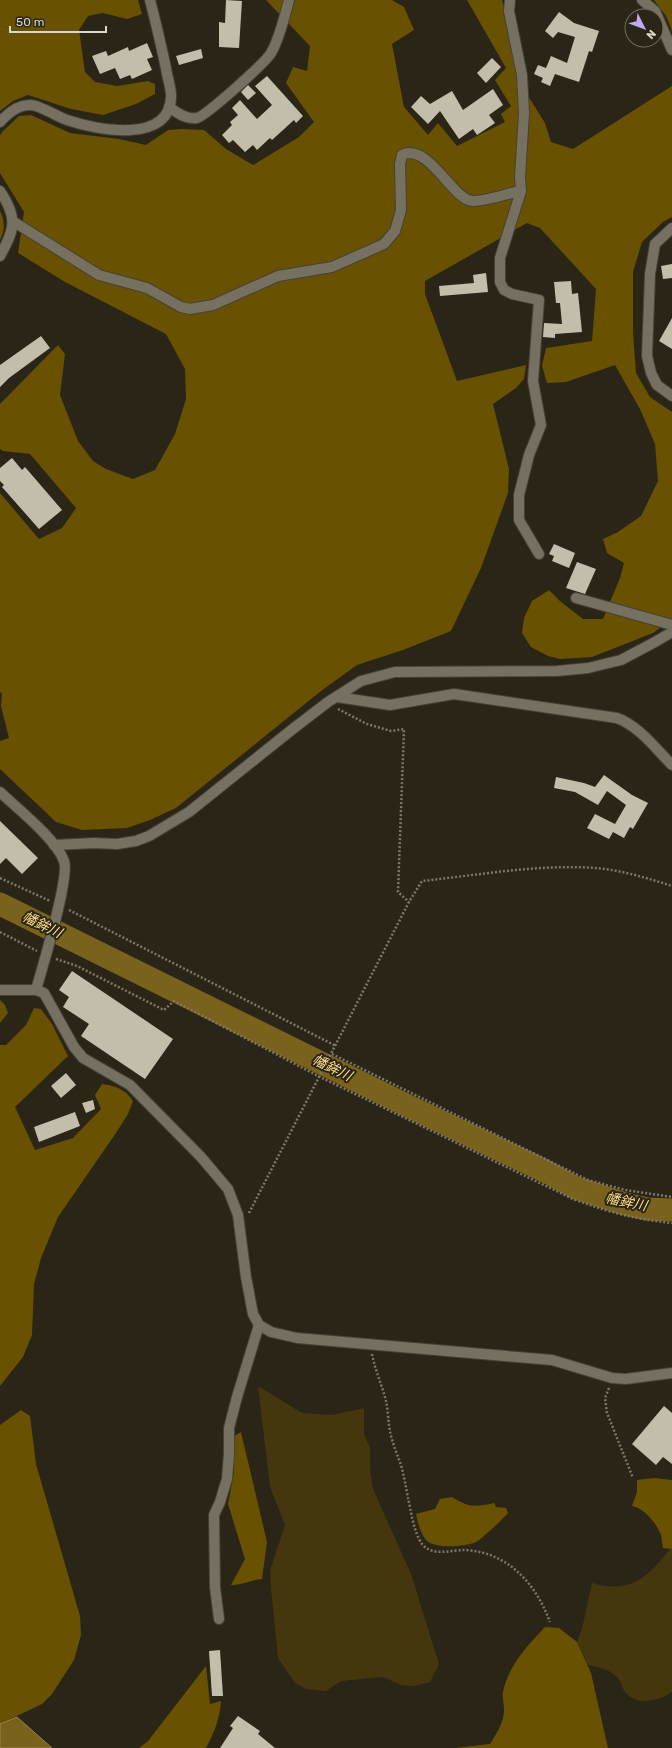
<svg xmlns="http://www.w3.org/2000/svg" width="672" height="1748" font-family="Rubik,'Noto Sans JP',sans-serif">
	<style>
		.green { fill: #44360d }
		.forest { fill: #685101 }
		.water { fill: #79621c; stroke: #968551 }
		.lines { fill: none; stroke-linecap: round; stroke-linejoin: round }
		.river { stroke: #79621c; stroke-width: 23 }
		.building { fill: #c3bdab }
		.minor-casing { stroke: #464238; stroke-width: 12 }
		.path { stroke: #7c786c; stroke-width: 2.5; stroke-dasharray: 2 2; stroke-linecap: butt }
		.minor { stroke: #767060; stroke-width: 10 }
		.labels { text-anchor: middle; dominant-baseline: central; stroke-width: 4; stroke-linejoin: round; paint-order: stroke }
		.water-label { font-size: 14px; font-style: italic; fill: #ffde84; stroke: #2a2517 }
	</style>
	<rect width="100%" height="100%" fill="#2a2517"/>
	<g class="green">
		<path d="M258,1386L302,1413L332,1415L364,1408V1434L370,1448V1470L373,1489L411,1574L439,1664L430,1682L414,1686L401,1685L383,1677L341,1681L326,1691L306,1689L295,1683L278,1658L271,1589L270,1571L285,1525L270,1487Z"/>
		<path d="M670,1549H672V1692C659,1700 638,1707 626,1693C622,1689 621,1681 617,1677C609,1669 598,1667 588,1665L577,1642L582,1629L592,1583C631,1594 647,1578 670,1549Z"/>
	</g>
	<g class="forest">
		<path d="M0,0H138L142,14L127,19L103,13L88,16L79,30L85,72L95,82L117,86L148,81L155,84V94L136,104L103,115L71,109L28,95L13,101L0,111Z"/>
		<path d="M266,0H392L404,7L414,30L392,44L404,107L428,135L438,123L457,146L505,122L501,114L511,106L495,80L506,68L467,0H502L513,44L518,80L545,123L551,142L573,149L672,86V217L663,222L642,242L633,272V332L636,373L650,397L672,412V619L653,633L592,657L560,659L548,656L531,647L522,633L524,618L532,601L549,590L561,602L583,619H603L620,578L624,563L607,553L603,539L618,532L641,516L658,481L655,444L640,409L615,365L566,382L547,383L542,366L546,348L592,341L596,289L540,228L527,223L425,281V294L457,381L526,365L524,379L516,388L493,404L509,469L508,493L481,568L451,631L403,650L357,665L321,691L176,808L150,820L127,828L82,830L56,822L0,769V741L9,738L1,706L2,694L0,692V493L39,539L62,528L76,508L30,454L3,451L0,449V404L58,345L65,354L60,395L78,441L93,461L106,469L133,479L155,470L175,434L186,399L185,369L166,334L65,282L18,253L24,212L0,173V135L3,131L19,116L31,115L70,133L119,139L146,145L168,130L181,129L204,130L226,149L253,165L299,137L314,122L286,83L293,67L307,71L310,46Z"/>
		<path d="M654,0H672V31L666,16Z"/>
		<path d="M0,211C5,220 5,231 0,240Z"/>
		<path d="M0,1000L5,1005L8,1013L0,1023Z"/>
		<path d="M34,1008L41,1009L52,1024L68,1056L15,1107L35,1150L73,1138L101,1109L95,1095L102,1084C116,1086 125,1089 133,1101L128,1114L116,1133L58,1217L41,1258L34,1284L32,1335L23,1357L0,1386V1045H6L26,1025Z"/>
		<path d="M21,1410L30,1416L36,1464L80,1616L81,1635L74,1660L52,1694L42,1704L0,1724V1425Z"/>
		<path d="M241,1432L267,1542L262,1579C251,1580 242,1585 231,1585L245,1559L228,1504L234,1472V1436Z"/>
		<path d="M654,1478L672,1480V1549L663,1548C662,1544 662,1539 661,1535C657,1524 644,1508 632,1506L637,1492V1480Z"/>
		<path d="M452,1497C469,1508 475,1507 494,1503L496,1507L506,1508L508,1513C502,1520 483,1538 476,1542C465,1547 434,1549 426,1540C420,1532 418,1523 416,1514L435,1509L440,1499Z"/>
		<path d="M545,1627L559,1628L577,1642L591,1673L608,1748H455L490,1744C496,1734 504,1723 504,1710C504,1704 502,1697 503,1692C508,1666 528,1645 545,1627Z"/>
		<path d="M206,1666L210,1704L221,1701C220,1719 214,1733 206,1748H139L148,1741Z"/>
	</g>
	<path class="water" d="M17,1717L52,1748H0V1724Z"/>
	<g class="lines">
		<path class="river" d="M0,904L404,1104L547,1172L576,1188L625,1204L647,1209L672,1210"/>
	</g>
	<g class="building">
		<path d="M226,0L242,1L239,48L219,47V22L225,23Z"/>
		<path d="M559,12L574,23L599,31L592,52L589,51L579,82L555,74L550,86L541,82L543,78L534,74L538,65L546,68L551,56L567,63L575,37L558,32L553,38L545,31Z"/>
		<path d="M147,43L153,57L147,59L152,70L132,79L130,75L120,79L115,68L100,74L92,56L106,51L108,56L128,47L129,51Z"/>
		<path d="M201,49L203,58L179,65L176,56Z"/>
		<path d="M492,58L501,67L486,83L477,73Z"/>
		<path d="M267,76L303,116L296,123L294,120L272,140L270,138L257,150L253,145L245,152L233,140L229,143L222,135L232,125L230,122L238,115L232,108L240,100L257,119L272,105L255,86Z"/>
		<path d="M248,85L256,93L248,100L241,92Z"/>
		<path d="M493,89L503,105L489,115L495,123L477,135L473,129L459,139L440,111L428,124L411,107L421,96L430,104L452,91L463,110Z"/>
		<path d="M672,264V278L663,279L661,266Z"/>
		<path d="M486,273L488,292L440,296L439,286L474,283L473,275Z"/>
		<path d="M571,281L572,294L578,293L582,332L555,334V338L543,337L544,323L562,324L560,303H556L554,282Z"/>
		<path d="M672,318V349L659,341Z"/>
		<path d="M41,336L50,348L9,378L0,387V365Z"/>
		<path d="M12,458L22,470L25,467L62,510L39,529L2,487L4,485L0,481V468Z"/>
		<path d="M554,544L575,553L569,568L552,561L554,556L549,554Z"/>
		<path d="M577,562L596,569L585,594L566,588Z"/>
		<path d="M604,775L632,795L648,803L633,829L630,827L624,838L613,832L609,839L587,828L595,814L615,824L626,805L607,791L598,805L575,792L554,788L556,777L584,783L595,787Z"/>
		<path d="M0,821L38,858L22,874L6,858L0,864Z"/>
		<path d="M72,971L173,1039L145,1079L81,1036L89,1024L63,1007L69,997L59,990Z"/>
		<path d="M66,1073L76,1085L61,1098L51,1086Z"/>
		<path d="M93,1100L95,1109L86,1113L82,1103Z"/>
		<path d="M75,1112L80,1126L39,1142L34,1127Z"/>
		<path d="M664,1406L672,1413V1464L663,1457L656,1465L632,1444Z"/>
		<path d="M220,1650L223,1696H212L209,1651Z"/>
		<path d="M238,1716L260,1731L258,1734L275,1748H220L233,1728L230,1726Z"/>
	</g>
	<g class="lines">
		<defs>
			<g id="minor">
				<path d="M510,0L509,11L522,75L524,113L520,177L521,191L500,258V282L504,290L512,294L539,300L533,381L541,425L529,455L519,495V520L539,554"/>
				<path d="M642,0L655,11L672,50"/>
				<path d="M169,107C177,113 187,120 197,118C207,115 265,63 271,53C279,40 285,15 289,0"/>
				<path d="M0,122C8,113 18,104 31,105C39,105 58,117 67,120C96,130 172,145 171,95C171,87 167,77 166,68C161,45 156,23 150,0"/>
				<path d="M0,191C18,218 15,229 0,256"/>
				<path d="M14,222L99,275L147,288L181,307L190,309L213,305L278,276L332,267L384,244L395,231L401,210L400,164L402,155C428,142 453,200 472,201C483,202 509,193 521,191"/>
				<path d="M672,228L655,244L650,274L647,356L651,373L657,385L672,396"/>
				<path d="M576,598L672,625"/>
				<path d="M337,697L390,705L454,694L617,718C639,726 656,749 672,765"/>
				<path d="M0,792C18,809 56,839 64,861C70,878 42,968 36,990"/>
				<path d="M54,845L94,843L117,844L136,841L149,836L189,812L294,728L328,702L361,681L395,672L557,671L588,668L621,660L655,642L672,632"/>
				<path d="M0,990H36L44,993L74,1047L83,1058L130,1085L201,1157L228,1189L238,1215L246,1277L253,1314L259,1325L271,1332L297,1338L552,1360L612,1378L626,1379L672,1373"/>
				<path d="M219,1619L215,1587L214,1515L220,1502L227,1479L229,1454V1428L237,1397L259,1325"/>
			</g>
		</defs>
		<use href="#minor" class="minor-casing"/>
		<g class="path">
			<path d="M338,709L367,724L391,731L404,729L398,892L409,902"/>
			<path d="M0,878L50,901"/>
			<path d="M69,910L336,1046"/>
			<path d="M0,932L37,951"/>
			<path d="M56,959L77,966L164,1010L174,1001L320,1077L573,1199C608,1212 634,1219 672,1223"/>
			<path d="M332,1054L588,1180L625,1190L672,1197"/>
			<path d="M249,1213L409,902L422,881C479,875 538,864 595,868C621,870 647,878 672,886"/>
			<path d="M372,1354C375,1370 382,1385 386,1401C388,1410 388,1421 390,1431C392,1442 397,1454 401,1465C404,1476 406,1487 408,1498C411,1511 414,1533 422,1544C432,1557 452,1550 465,1550C508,1552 536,1584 550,1622"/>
			<path d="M609,1388L605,1398L607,1413L633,1478"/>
		</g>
		<use href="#minor" class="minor"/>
	</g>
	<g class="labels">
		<g class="water-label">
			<text transform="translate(42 925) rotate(26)">幡鉾川</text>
			<text transform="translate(332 1068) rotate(26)">幡鉾川</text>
			<text transform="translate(626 1202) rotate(12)">幡鉾川</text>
		</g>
	</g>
	<g transform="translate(644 28) rotate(132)"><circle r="19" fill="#2a2517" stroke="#706c60"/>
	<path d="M0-3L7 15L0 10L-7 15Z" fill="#c2a8f3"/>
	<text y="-6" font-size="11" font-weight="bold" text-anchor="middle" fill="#d9d6cd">N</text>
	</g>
	<path d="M10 26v6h96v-6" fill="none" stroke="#d9d6cd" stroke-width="2"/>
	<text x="16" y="26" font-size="12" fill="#d9d6cd" stroke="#2a2517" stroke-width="3" paint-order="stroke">50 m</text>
</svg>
